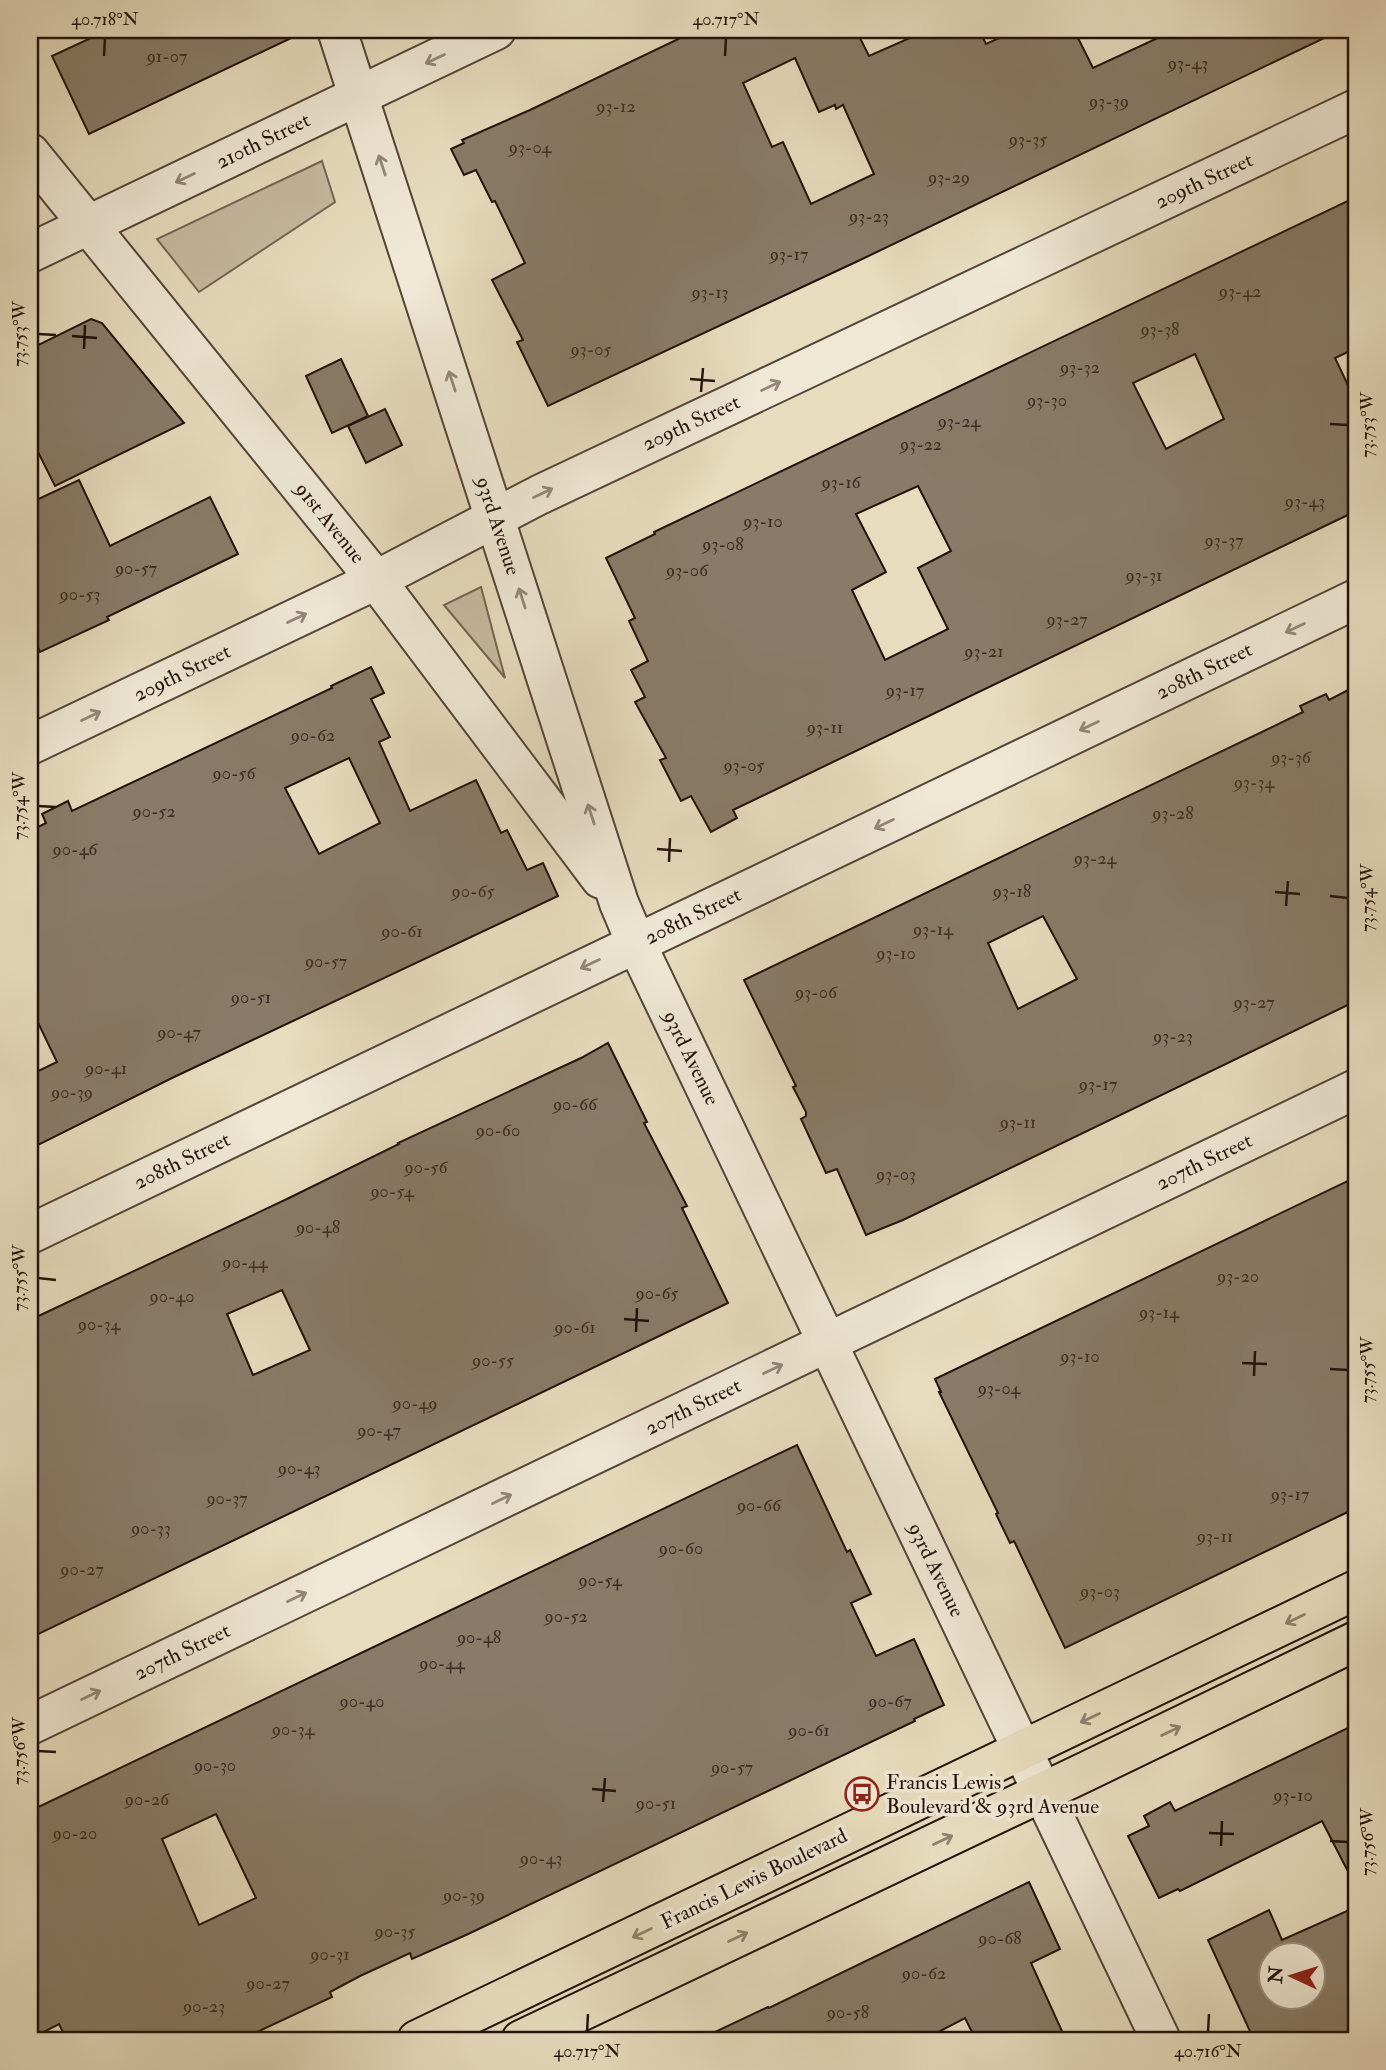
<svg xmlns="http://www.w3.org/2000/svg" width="1386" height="2070" font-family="'IM FELL Double Pica',serif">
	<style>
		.green { fill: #c6b9a0; stroke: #746556; stroke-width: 2 }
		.building { fill: #897b68; stroke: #23110b; stroke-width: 2; fill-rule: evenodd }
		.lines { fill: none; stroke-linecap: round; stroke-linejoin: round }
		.minor-casing { stroke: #544438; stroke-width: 42 }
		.major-casing { stroke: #23110b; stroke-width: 42 }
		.minor { stroke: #efe8d5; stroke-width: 38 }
		.major { stroke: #e7dcbe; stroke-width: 38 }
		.oneway { stroke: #93877a }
		.oneway2 { stroke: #8f816d }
		.ticks { fill: none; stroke: #23110b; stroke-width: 2.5 }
		.labels { text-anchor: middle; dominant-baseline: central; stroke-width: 7; stroke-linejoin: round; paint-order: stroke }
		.number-label { font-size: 18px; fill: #3c2c22 }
		.street-label { font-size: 21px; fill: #23110b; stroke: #efe8d5 }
		.poi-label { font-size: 21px; fill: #23110b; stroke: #efe8d5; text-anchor: start }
		.neatline { fill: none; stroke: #23110b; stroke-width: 2.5 }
		.ticks-label { font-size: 18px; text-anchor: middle; fill: #23110b }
	</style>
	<rect width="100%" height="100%" fill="#e7dcbe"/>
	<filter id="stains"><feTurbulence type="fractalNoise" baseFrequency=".00286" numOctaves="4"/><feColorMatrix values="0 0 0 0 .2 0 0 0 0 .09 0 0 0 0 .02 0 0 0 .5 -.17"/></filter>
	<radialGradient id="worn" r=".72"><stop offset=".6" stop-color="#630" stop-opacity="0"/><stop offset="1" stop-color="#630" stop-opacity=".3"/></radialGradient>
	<g class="green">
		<path d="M322,161L335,202L199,292L157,239Z"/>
		<path d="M481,587L505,678L444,605Z"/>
	</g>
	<g class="building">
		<path d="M108,30H308L89,134L52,56Z"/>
		<path d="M697,30H856L869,56L928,30H979L986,44L1017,30H1074L1093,68L1175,30H1341L858,261L548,406L517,342L523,340L492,280L525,263L495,201L492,202L476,170L464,175L451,149L464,143L462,140L530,110ZM795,58L819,112L835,105L836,109L843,105L874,174L811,204L783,142L772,147L743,83Z"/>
		<path d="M1356,197V348L1335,358L1356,402V511L733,810L737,818L711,832L691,796L681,801L660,760L666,758L635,702L645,697L631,670L648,661L629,621L635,618L606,558L655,534L654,532ZM1195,354L1224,419L1166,449L1133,383ZM918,486L951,551L918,568L948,629L885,660L852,590L886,572L856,514Z"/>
		<path d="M91,319L102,323L184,423L55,486L30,436V349Z"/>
		<path d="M341,359L368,416L332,433L306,376Z"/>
		<path d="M385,409L402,445L366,463L348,426Z"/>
		<path d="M79,480L110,546L210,497L238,554L107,617L109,620L40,652L30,629V503Z"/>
		<path d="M371,667L384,693L371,699L390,737L379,742L410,811L476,780L501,833L507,830L527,870L543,863L558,896L172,1078L30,1149V1075L57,1062L30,1006V831L46,823L42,814L68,801L72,811L332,688L331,686ZM349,758L380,823L319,854L285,788Z"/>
		<path d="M1356,686V1001L903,1220L866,1235L837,1169L826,1173L801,1119L806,1116V1112L793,1087L796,1086L744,980L1264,731L1303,712L1300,706L1326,694L1329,700ZM1043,916L1077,979L1018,1009L988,943Z"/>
		<path d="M608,1043L647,1122L644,1123L687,1206L682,1208L728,1303L30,1638V1320L289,1198L399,1144L398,1143L581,1058ZM282,1290L310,1350L253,1375L227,1314Z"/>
		<path d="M1356,1177V1508L1065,1648L1014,1541L1010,1543L996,1514L998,1513L939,1392H941L935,1379Z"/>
		<path d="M797,1445L847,1552L850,1550L871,1594L851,1603L876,1656L914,1639L944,1705L914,1719L915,1721L466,1935L412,1959L410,1953L360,1976L330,1992L332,1997L240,2040H67L59,2024L30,2039V1811ZM216,1814L256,1898L199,1925L162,1839Z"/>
		<path d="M1356,1724V1887L1322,1821L1180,1891L1178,1889L1159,1898L1128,1836L1149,1826L1144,1816L1170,1802L1175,1811Z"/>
		<path d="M1029,1882L1060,1949L1031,1963L1066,2040H976L965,2018L923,2040H698L768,2007L769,2008Z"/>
		<path d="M1356,1907V2040H1254L1208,1940L1269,1910L1282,1940ZM1270,1955H1312V1997H1270Z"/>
	</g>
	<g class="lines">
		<defs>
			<g id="minor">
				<path d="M337,30L619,903L636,943L1161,2040"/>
				<path d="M30,153L376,580L601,879"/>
				<path d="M30,253L496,30"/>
				<path d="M30,745L376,580L539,495L1356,109"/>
				<path d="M30,1234L1356,599"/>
				<path d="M30,1725L1356,1089"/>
			</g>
			<g id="major">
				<path d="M417,2040L1356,1590"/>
				<path d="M521,2040L1085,1772L1356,1641"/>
			</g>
		</defs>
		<use href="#minor" class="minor-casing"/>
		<use href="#major" class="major-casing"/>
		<use href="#minor" class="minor"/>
		<use href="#major" class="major"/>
	</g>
	<defs><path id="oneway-shaft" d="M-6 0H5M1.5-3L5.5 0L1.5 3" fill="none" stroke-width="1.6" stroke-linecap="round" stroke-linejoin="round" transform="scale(1.75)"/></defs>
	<g class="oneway">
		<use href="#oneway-shaft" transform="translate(435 59) rotate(155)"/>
		<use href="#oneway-shaft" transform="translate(382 165) rotate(-108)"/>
		<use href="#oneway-shaft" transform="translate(185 178) rotate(154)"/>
		<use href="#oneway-shaft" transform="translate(452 381) rotate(-108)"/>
		<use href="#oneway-shaft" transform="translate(771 386) rotate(-25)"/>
		<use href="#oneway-shaft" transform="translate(543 493) rotate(-25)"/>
		<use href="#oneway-shaft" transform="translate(522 598) rotate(-108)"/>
		<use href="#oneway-shaft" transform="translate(297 618) rotate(-26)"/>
		<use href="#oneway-shaft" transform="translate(1295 628) rotate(154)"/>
		<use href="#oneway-shaft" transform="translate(91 716) rotate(-26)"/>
		<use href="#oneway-shaft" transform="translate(1089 726) rotate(154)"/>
		<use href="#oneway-shaft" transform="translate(591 814) rotate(-108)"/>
		<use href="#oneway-shaft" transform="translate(884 824) rotate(154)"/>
		<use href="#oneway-shaft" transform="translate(590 964) rotate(154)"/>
		<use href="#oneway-shaft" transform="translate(773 1369) rotate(-25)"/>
		<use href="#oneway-shaft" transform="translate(502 1499) rotate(-26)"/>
		<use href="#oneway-shaft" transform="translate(297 1597) rotate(-26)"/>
		<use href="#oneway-shaft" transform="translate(91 1695) rotate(-26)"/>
	</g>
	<g class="oneway2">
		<use href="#oneway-shaft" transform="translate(1295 1619) rotate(154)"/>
		<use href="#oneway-shaft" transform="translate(1090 1718) rotate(154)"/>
		<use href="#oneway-shaft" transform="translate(1171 1731) rotate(-26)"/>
		<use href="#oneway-shaft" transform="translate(943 1840) rotate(-25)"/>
		<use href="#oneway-shaft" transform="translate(642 1933) rotate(154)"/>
		<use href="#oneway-shaft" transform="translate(738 1937) rotate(-25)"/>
	</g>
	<path class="ticks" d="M104,56L105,38M725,56L726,38M38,334L56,335M72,336L97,338M84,349L85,325M690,379L715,381M701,392L703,368M1330,424L1348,425M38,806L56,807M657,849L682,851M669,862L670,838M1275,892L1300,894M1330,896L1348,898M1286,906L1288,881M38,1278L56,1280M624,1319L649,1321M636,1332L637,1308M1242,1363L1267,1364M1330,1369L1348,1370M1254,1376L1255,1351M38,1751L56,1752M592,1789L616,1791M603,1802L605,1778M1209,1833L1234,1834M1330,1841L1348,1842M1221,1846L1222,1821M587,2032L588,2014M1208,2032L1209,2014"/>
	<defs>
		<symbol id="bus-ring" viewBox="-11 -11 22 22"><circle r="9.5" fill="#efe8d5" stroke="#8f2418" stroke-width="1.5"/><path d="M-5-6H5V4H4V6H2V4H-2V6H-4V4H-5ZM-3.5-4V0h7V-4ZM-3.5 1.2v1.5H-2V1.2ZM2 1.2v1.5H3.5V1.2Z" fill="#8f2418"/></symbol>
	</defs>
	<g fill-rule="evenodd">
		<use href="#bus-ring" x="843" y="1775" width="38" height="38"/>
	</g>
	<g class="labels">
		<g class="number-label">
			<text x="167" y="56">91-07</text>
			<text x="1188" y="63">93-43</text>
			<text x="1109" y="101">93-39</text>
			<text x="616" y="106">93-12</text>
			<text x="1028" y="139">93-35</text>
			<text x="530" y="147">93-04</text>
			<text x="949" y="177">93-29</text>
			<text x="869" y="216">93-23</text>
			<text x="789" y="254">93-17</text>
			<text x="1240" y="291">93-42</text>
			<text x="710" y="292">93-13</text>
			<text x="1160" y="329">93-38</text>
			<text x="591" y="349">93-05</text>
			<text x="1080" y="367">93-32</text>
			<text x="1047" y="400">93-30</text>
			<text x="959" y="421">93-24</text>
			<text x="921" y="444">93-22</text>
			<text x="841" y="482">93-16</text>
			<text x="1305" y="501">93-43</text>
			<text x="763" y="521">93-10</text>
			<text x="1224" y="540">93-37</text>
			<text x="723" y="544">93-08</text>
			<text x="136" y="568">90-57</text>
			<text x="687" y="570">93-06</text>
			<text x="1144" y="575">93-31</text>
			<text x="80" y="594">90-53</text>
			<text x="1067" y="619">93-27</text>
			<text x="984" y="651">93-21</text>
			<text x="905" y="690">93-17</text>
			<text x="825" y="727">93-11</text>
			<text x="313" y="735">90-62</text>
			<text x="1291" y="757">93-36</text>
			<text x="744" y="765">93-05</text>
			<text x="234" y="773">90-56</text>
			<text x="1254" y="782">93-34</text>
			<text x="154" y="811">90-52</text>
			<text x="1173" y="813">93-28</text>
			<text x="75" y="849">90-46</text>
			<text x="1095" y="858">93-24</text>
			<text x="473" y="891">90-65</text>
			<text x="1012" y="891">93-18</text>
			<text x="933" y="929">93-14</text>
			<text x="402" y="931">90-61</text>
			<text x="896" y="953">93-10</text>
			<text x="326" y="961">90-57</text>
			<text x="816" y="992">93-06</text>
			<text x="251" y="997">90-51</text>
			<text x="1254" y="1002">93-27</text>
			<text x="179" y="1032">90-47</text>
			<text x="1173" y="1036">93-23</text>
			<text x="106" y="1068">90-41</text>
			<text x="1098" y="1084">93-17</text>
			<text x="72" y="1092">90-39</text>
			<text x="575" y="1104">90-66</text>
			<text x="1018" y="1122">93-11</text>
			<text x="498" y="1130">90-60</text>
			<text x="426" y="1167">90-56</text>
			<text x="896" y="1174">93-03</text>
			<text x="392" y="1191">90-54</text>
			<text x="318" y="1227">90-48</text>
			<text x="245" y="1262">90-44</text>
			<text x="1238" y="1276">93-20</text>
			<text x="657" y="1293">90-65</text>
			<text x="172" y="1296">90-40</text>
			<text x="1159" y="1312">93-14</text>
			<text x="99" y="1324">90-34</text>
			<text x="575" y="1327">90-61</text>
			<text x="1080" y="1356">93-10</text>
			<text x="493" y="1360">90-55</text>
			<text x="999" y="1388">93-04</text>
			<text x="415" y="1403">90-49</text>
			<text x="379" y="1430">90-47</text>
			<text x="299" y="1468">90-43</text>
			<text x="1290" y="1494">93-17</text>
			<text x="227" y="1498">90-37</text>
			<text x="759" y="1505">90-66</text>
			<text x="151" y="1528">90-33</text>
			<text x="1215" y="1536">93-11</text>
			<text x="681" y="1548">90-60</text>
			<text x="82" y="1569">90-27</text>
			<text x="600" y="1580">90-54</text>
			<text x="1100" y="1591">93-03</text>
			<text x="566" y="1616">90-52</text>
			<text x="479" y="1637">90-48</text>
			<text x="442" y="1663">90-44</text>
			<text x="362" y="1701">90-40</text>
			<text x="890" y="1701">90-67</text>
			<text x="293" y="1729">90-34</text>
			<text x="809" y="1730">90-61</text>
			<text x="215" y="1765">90-30</text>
			<text x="732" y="1767">90-57</text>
			<text x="1293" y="1795">93-10</text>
			<text x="147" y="1799">90-26</text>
			<text x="656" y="1803">90-51</text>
			<text x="75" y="1833">90-20</text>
			<text x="541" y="1858">90-43</text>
			<text x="464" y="1895">90-39</text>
			<text x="395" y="1931">90-35</text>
			<text x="1000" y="1938">90-68</text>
			<text x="330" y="1954">90-31</text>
			<text x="924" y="1973">90-62</text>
			<text x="268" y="1983">90-27</text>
			<text x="204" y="2006">90-23</text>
			<text x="848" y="2012">90-58</text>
		</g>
		<g class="street-label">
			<text transform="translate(263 141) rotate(-26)">210th Street</text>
			<text transform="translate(1204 181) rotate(-25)">209th Street</text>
			<text transform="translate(691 423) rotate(-25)">209th Street</text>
			<text transform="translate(330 523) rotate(51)">91st Avenue</text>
			<text transform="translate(498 526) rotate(72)">93rd Avenue</text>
			<text transform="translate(1204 671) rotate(-26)">208th Street</text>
			<text transform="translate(182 673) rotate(-26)">209th Street</text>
			<text transform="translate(693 916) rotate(-26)">208th Street</text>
			<text transform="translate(691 1058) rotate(64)">93rd Avenue</text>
			<text transform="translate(182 1161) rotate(-26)">208th Street</text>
			<text transform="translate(1204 1162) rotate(-26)">207th Street</text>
			<text transform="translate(693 1407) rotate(-26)">207th Street</text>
			<text transform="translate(936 1570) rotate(64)">93rd Avenue</text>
			<text transform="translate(182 1652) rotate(-26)">207th Street</text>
			<text transform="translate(754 1879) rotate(-26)">Francis Lewis Boulevard</text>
		</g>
		<g class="poi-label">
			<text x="886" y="1782">Francis Lewis<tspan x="886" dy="24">Boulevard &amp; 93rd Avenue</tspan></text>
		</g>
	</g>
	<rect width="1386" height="2070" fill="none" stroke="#e7dcbe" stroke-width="77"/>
	<g transform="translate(1292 1976) rotate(274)"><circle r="33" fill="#efe8d5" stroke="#9d9284" stroke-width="2"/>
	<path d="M0-5L12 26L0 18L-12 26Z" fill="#8f2418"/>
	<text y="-10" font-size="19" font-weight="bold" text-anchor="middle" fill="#23110b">N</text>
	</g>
	<rect x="38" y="38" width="1310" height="1994" class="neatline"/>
	<g class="ticks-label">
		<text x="105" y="25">40.718°N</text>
		<text x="726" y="25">40.717°N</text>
		<text transform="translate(19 334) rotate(-90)" y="6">73.753°W</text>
		<text transform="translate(1367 425) rotate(-90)" y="6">73.753°W</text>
		<text transform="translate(19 806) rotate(-90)" y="6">73.754°W</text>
		<text transform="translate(1367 898) rotate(-90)" y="6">73.754°W</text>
		<text transform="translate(19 1278) rotate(-90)" y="6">73.755°W</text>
		<text transform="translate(1367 1370) rotate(-90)" y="6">73.755°W</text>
		<text transform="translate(19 1751) rotate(-90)" y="6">73.756°W</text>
		<text transform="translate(1367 1842) rotate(-90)" y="6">73.756°W</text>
		<text x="587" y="2057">40.717°N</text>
		<text x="1208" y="2057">40.716°N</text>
	</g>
	<rect width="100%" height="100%" filter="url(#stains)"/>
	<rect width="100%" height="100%" fill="url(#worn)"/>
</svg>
